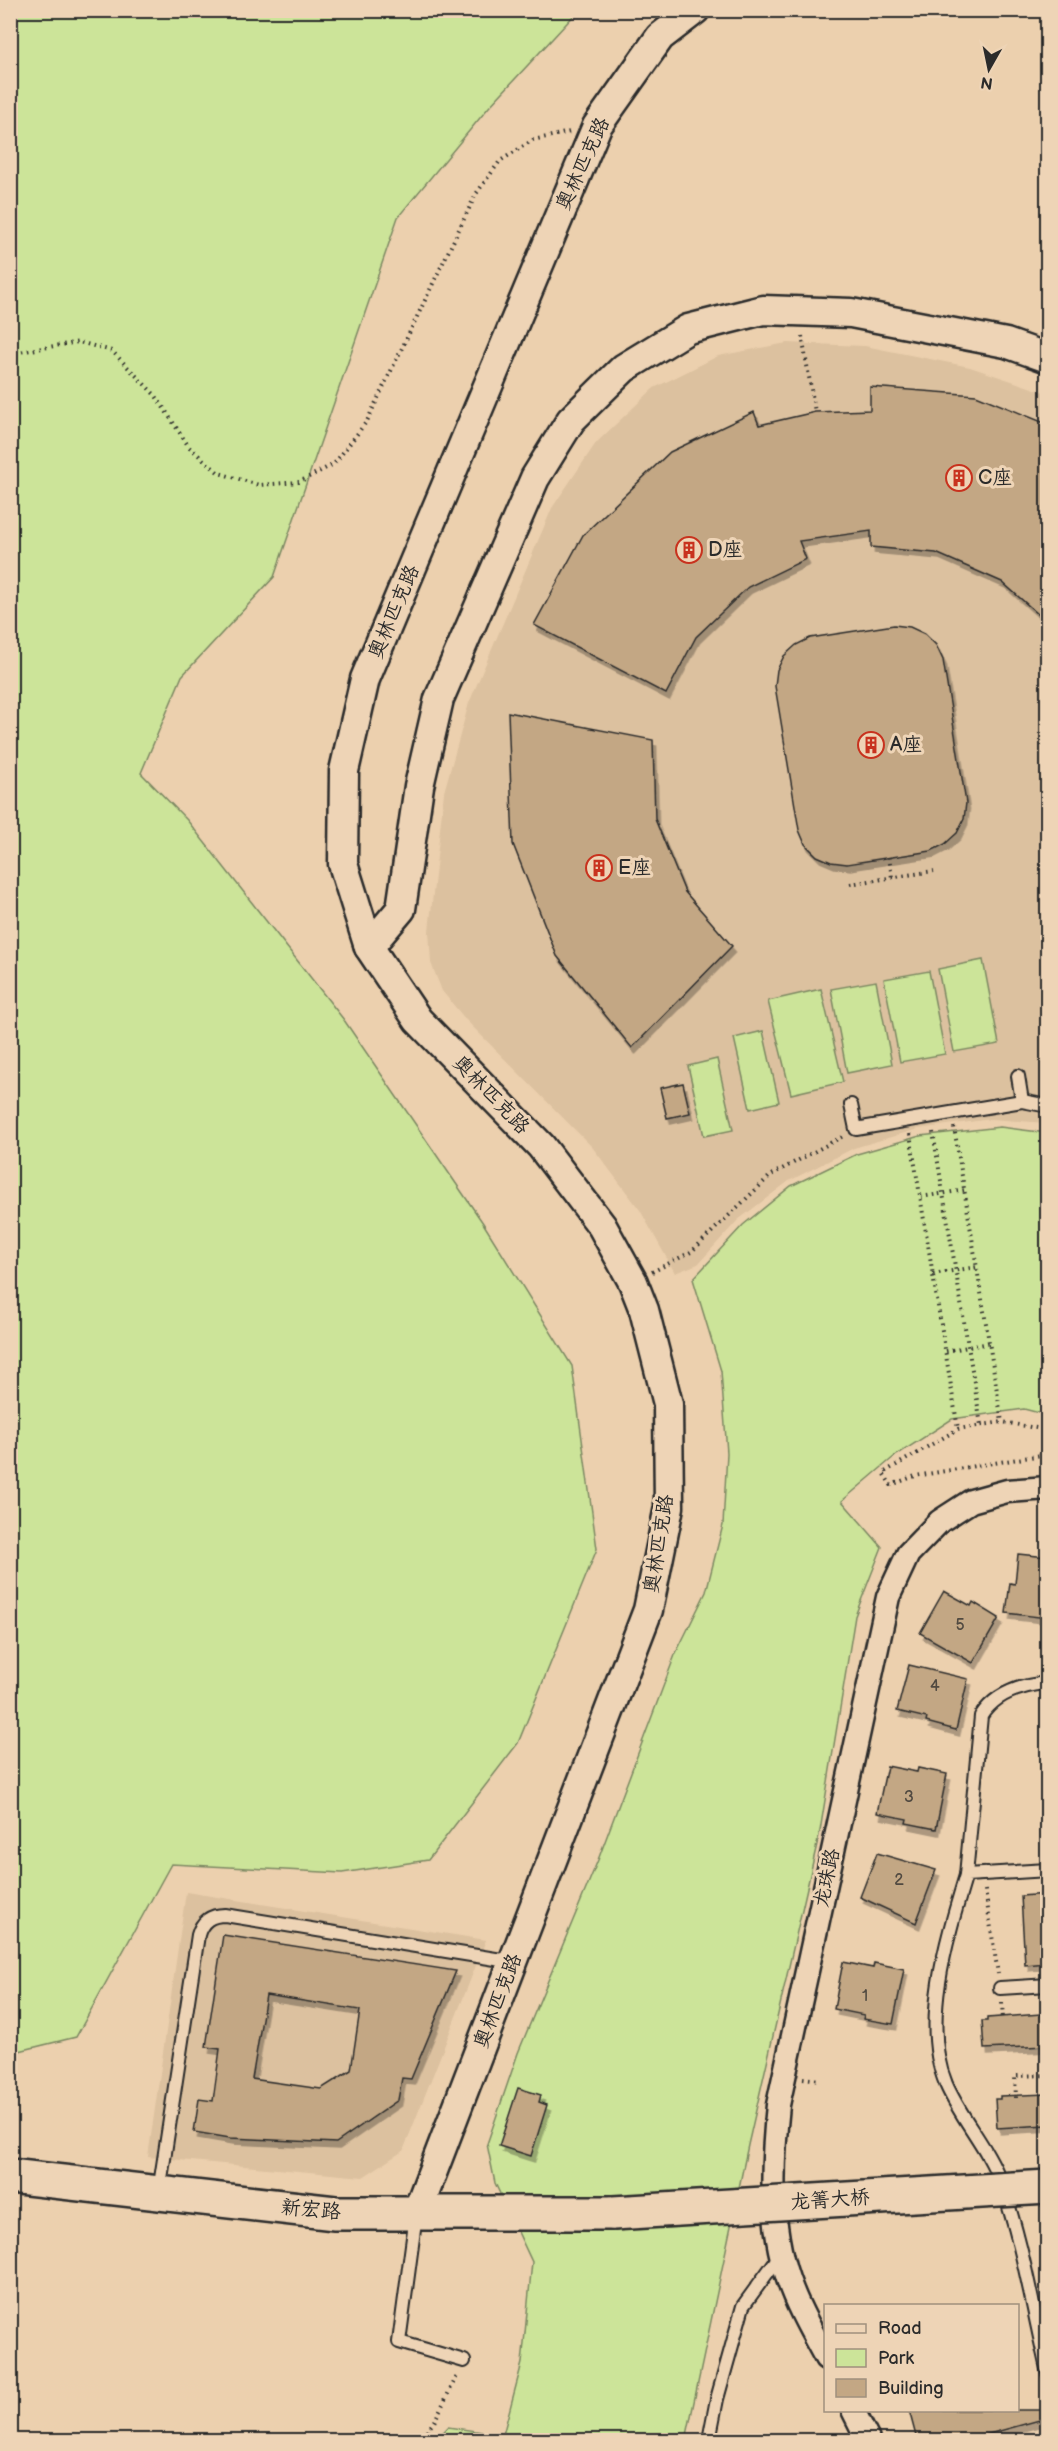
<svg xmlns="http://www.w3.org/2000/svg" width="1058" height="2451" font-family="'Balsamiq Sans','LXGW WenKai TC',sans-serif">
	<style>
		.built { fill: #dcc19f }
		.green { fill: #cce499; stroke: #7c8862; stroke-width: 1.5 }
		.building { fill: #c3a784; stroke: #2b2b2b; stroke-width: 1.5; fill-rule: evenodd; filter: url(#shadow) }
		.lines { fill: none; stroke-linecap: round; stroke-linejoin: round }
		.service-casing { stroke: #2b2b2b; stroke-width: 16 }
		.minor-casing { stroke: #2b2b2b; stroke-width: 27 }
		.tertiary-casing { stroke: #2b2b2b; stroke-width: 33 }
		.secondary-casing { stroke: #2b2b2b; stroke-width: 38 }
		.path { stroke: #2b2b2b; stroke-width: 4; stroke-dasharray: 1.5 4.5; stroke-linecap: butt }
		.service { stroke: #eed4b6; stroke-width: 12 }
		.minor { stroke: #eed4b6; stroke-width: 22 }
		.tertiary { stroke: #eed4b6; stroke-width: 28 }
		.secondary { stroke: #eed4b6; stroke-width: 33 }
		.secondary-bridge-casing { stroke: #2b2b2b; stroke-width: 38; stroke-linecap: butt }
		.secondary-bridge { stroke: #eed4b6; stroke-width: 33 }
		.labels { text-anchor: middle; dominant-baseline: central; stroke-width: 6; stroke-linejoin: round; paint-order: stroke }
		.number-label { font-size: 16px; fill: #514a41 }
		.street-label { font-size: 20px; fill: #2b2b2b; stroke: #eed4b6 }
		.poi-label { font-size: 20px; fill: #2b2b2b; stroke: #eed4b6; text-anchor: start }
	</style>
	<defs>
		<filter id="shadow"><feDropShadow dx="3.5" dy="6" stdDeviation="0" flood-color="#0004"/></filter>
	</defs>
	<rect width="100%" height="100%" fill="#ecd0ae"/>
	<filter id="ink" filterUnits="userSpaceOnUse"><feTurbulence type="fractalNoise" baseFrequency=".0167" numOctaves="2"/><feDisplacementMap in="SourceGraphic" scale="12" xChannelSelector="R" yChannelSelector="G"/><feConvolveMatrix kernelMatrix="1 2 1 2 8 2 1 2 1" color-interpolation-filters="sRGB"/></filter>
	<g filter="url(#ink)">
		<g class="built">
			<path d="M787,343L865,346L970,367L1047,393V1123L991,1119L918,1129L854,1148L789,1181L738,1220L698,1264L675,1273L640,1210L593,1148L466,1020L442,991L431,963L429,931L444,792L469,703L552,508L596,443L654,388L718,356Z"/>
			<path d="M186,1892L486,1940L403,2151L363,2177L148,2157Z"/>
		</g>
		<g class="green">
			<path d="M11,10L578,11L489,107L398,217L274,577L182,676L141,773L187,820L344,1020L483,1223L572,1366L597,1549L518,1743L428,1860L342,1873L171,1864L76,2037L11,2053Z"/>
			<path d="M983,960L999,1044L954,1052L938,969Z"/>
			<path d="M929,971L945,1054L900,1062L884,979Z"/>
			<path d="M876,981L892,1064L847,1073L831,989Z"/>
			<path d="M821,989L843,1082L791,1094L768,1001Z"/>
			<path d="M763,1031L779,1102L750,1109L734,1038Z"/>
			<path d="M717,1059L733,1130L704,1136L688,1066Z"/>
			<path d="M1000,1127L1047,1133V1415L1024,1409L952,1419L895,1456L842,1501L882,1547L855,1616L820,1831L748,2145L686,2440H436L448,2427L503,2435L522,2363L532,2262L495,2183L487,2144L518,2053L598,1860L675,1655L706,1592L723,1525L727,1453L721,1371L693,1279L743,1225L791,1186L857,1154L920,1136Z"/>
		</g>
		<g class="building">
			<path d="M870,387L976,395L1047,424V622L1002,582L936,553L871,547V531L799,541L806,559L748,587L696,637L666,694L534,625L583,535L670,452L754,412L759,425L815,412L870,410Z"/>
			<path d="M894,625L910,627L925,634L936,645L943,660L966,803L964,819L957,833L945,844L931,851L847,864L831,862L817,856L805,844L799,830L775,686L777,670L784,656L796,645L810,638Z"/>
			<path d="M508,712L653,740L655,819L685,892L732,946L632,1048L557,956L513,844Z"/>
			<path d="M683,1083L690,1113L667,1118L660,1088Z"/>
			<path d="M1018,1554L1047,1557V1618L1006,1613L1010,1583L1015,1584Z"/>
			<path d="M944,1591L971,1606L973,1602L999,1618L973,1663L920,1633Z"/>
			<path d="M909,1665L968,1679L956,1730L926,1722L927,1718L897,1711Z"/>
			<path d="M887,1766L917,1772L918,1768L947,1774L936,1829L906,1823L907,1819L877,1813Z"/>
			<path d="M877,1853L936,1870L916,1923L860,1897Z"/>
			<path d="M1047,1894V1963L1025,1965L1021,1896Z"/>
			<path d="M223,1935L456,1971L411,2079L402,2078L398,2100L336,2143L230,2138L194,2132L199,2099L213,2101L220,2049L206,2047ZM266,1995L360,2010L351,2070L321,2089L252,2079Z"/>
			<path d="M843,1962L873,1968L874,1963L904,1969L893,2024L863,2019L864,2015L834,2009Z"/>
			<path d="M1041,2014L1042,2018L1047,2017V2046L984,2049L982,2021H987V2018Z"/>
			<path d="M518,2088L541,2095L539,2102L547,2105L531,2156L499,2146Z"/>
			<path d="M1047,2094V2125L997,2128L995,2099H1000V2096Z"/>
			<path d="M909,2410H1047V2418L967,2440H917Z"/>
		</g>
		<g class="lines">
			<defs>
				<g id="service">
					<path d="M1018,1076L1022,1101"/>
					<path d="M851,1105L856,1129L1022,1101L1048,1106"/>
					<path d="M1048,1870L966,1875C948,1935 920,2023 946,2084C961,2119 988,2147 1001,2183C1023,2244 1033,2311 1048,2373"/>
					<path d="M966,1875L981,1716C995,1694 1021,1685 1048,1683"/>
					<path d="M1000,1988L1048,1985"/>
					<path d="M159,2192L198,1935C202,1921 211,1915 225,1915L514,1962"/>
					<path d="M416,2215L399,2342L464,2361"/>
					<path d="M709,2440L717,2399L743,2306L781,2254"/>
				</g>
				<g id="minor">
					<path d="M826,2358C812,2332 797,2306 788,2279C769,2224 772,2162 778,2105L888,1597L908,1554L940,1521L971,1501L1007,1491L1048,1488"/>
					<path d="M853,2410L868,2440"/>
				</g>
				<g id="tertiary">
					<path d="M369,947L401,909L419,786L439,699L535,478L571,420L624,368L688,329L763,310L851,313L1006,343L1048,358"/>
					<path d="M416,2215L648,1610L669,1507L668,1404L644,1310L633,1282L602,1226L541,1146L418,1020L369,947L343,864L344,771L365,679L597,126L660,37L695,10"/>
				</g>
				<path id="secondary" d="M10,2176L335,2213H613"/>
			</defs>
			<use href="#service" class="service-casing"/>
			<use href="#minor" class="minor-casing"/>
			<use href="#tertiary" class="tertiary-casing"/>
			<use href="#secondary" class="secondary-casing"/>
			<g class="path">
				<path d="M802,336L815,412"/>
				<path d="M10,351L19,352L79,342L112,351L156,396L189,447L219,473L259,485L299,482L334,464L367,421L476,194L500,161L533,140L570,132"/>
				<path d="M889,857L892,878"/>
				<path d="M850,884L934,871"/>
				<path d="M954,1127L1002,1422"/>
				<path d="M933,1132L981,1425"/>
				<path d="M910,1134L958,1429"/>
				<path d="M921,1197L965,1190"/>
				<path d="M652,1272L691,1252L771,1175L845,1135"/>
				<path d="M933,1274L977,1267"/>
				<path d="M946,1351L990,1343"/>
				<path d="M1048,1430L1002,1422L958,1429L883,1473L891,1485L915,1476L1048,1454"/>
				<path d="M985,1890L998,1974"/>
				<path d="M1044,2000L1045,2017"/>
				<path d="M1002,2003L1003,2020"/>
				<path d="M803,2078L820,2080"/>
				<path d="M1016,2098L1015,2076L1048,2075"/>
				<path d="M419,2440L434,2422L458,2374"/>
			</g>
			<use href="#service" class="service"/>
			<use href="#minor" class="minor"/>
			<use href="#tertiary" class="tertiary"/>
			<use href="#secondary" class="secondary"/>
			<defs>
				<path id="secondary-bridge" d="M613,2213L1048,2187"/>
			</defs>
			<use href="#secondary-bridge" class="secondary-bridge-casing"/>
			<use href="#secondary-bridge" class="secondary-bridge"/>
		</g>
	</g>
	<defs>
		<symbol id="building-ring" viewBox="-11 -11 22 22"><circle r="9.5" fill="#eed4b6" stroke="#c8321e" stroke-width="1.5"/><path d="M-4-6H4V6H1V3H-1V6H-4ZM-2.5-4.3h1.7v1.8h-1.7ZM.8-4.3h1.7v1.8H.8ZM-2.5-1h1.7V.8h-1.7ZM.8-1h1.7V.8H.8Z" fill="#c8321e"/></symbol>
	</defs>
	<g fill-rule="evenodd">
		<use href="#building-ring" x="944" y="463" width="30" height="30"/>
		<use href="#building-ring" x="674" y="535" width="30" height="30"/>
		<use href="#building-ring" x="856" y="730" width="30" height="30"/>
		<use href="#building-ring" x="584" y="853" width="30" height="30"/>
	</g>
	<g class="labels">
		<g class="number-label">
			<text x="960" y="1625">5</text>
			<text x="935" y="1686">4</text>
			<text x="909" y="1797">3</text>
			<text x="899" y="1880">2</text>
			<text x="865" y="1996">1</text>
		</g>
		<g class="street-label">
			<text transform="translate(583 164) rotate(-65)">奥林匹克路</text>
			<text transform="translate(394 612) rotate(-67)">奥林匹克路</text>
			<text transform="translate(491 1095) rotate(46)">奥林匹克路</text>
			<text transform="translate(659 1544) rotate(-81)">奥林匹克路</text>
			<text transform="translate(827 1878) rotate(-78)">龙珠路</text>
			<text transform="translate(498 2001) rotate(-69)">奥林匹克路</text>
			<text transform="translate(830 2200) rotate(-4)">龙箐大桥</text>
			<text transform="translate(311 2210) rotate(5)">新宏路</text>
		</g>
		<g class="poi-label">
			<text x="978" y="478">C座</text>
			<text x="708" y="550">D座</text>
			<text x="890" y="745">A座</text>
			<text x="618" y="868">E座</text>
		</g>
	</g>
	<rect width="1058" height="2451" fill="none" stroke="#eed4b6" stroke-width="36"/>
	<rect x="18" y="18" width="1022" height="2415" fill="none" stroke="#2b2b2b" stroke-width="2" filter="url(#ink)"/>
	<rect x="824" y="2304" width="195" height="108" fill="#eed4b6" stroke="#a0907e" stroke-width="1.5"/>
	<rect x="836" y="2324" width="30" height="9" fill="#eed4b6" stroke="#a0907e" stroke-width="1.5"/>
	<text x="878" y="2334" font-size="18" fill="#2b2b2b">Road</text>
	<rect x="836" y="2349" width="30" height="18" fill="#cce499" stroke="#a0907e" stroke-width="1.5"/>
	<text x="878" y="2364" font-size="18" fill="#2b2b2b">Park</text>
	<rect x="836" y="2379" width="30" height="18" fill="#c3a784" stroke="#a0907e" stroke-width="1.5"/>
	<text x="878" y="2394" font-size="18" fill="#2b2b2b">Building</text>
	<g transform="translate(989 69) rotate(189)" stroke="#eed4b6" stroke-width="4.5" paint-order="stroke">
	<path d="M0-4.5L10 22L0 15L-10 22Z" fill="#2b2b2b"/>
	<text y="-9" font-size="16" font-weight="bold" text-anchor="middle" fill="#2b2b2b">N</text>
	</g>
</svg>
